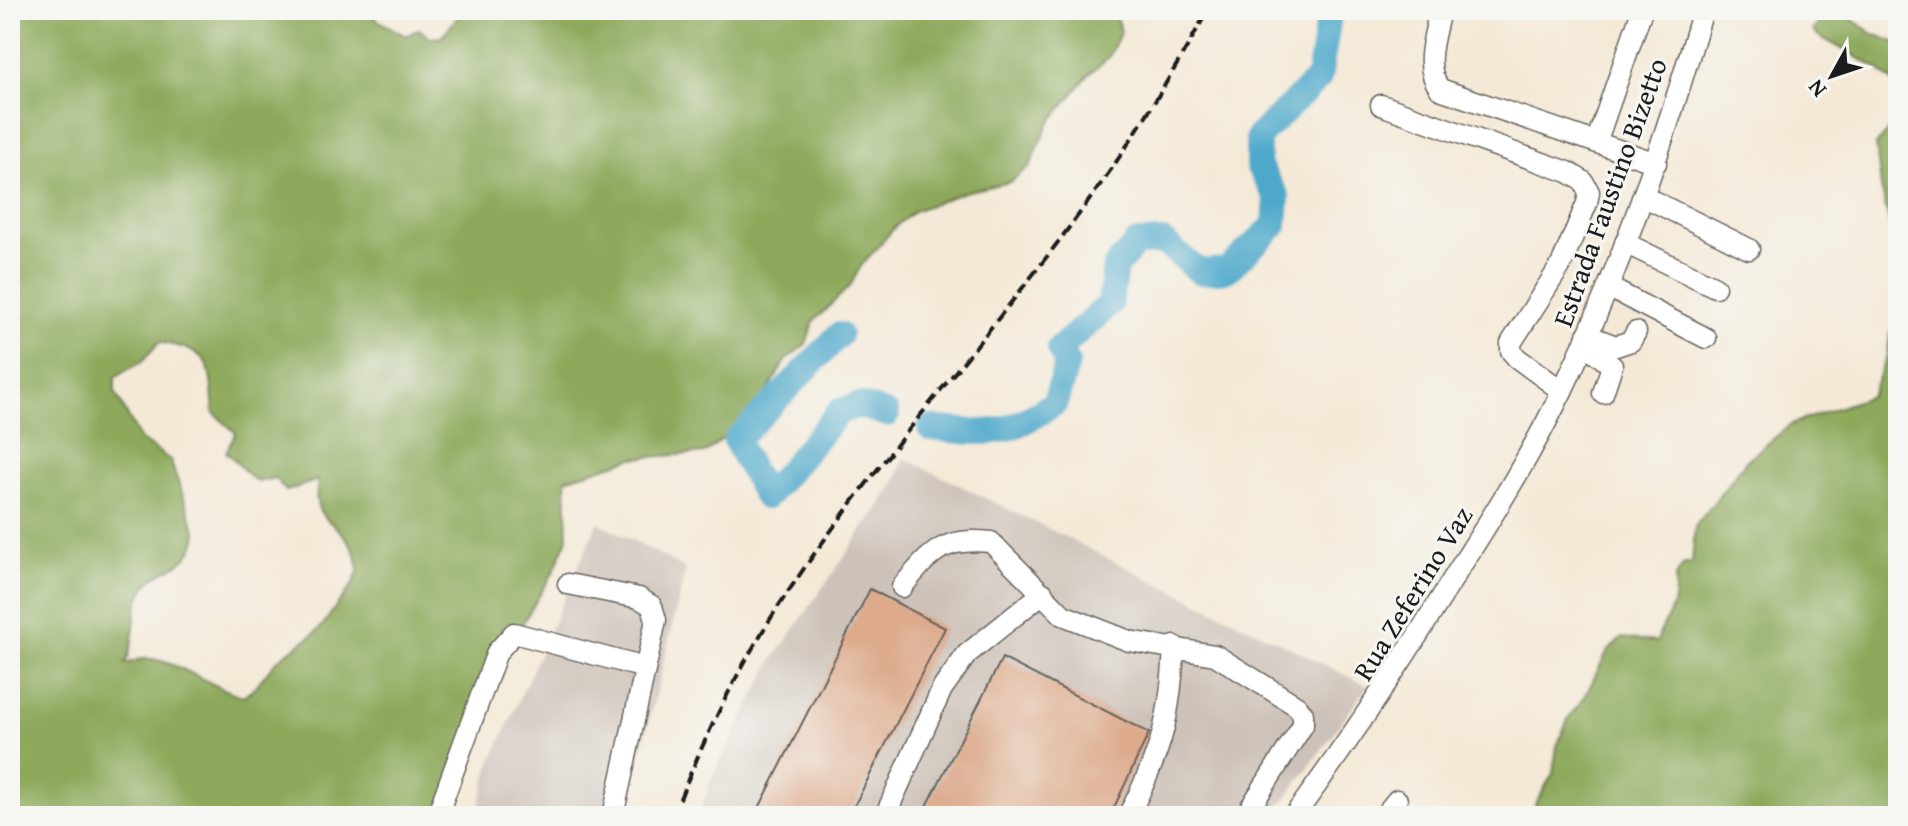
<svg xmlns="http://www.w3.org/2000/svg" width="1908" height="826" font-family="'Gentium Book Plus',serif">
	<style>
		.industrial { fill: #cdc2b9 }
		.forest { fill: #8ca85a; stroke: #54623b; stroke-width: 2; fill-rule: evenodd }
		.lines { fill: none; stroke-linecap: round; stroke-linejoin: round }
		.river { stroke: #4da8cb; stroke-width: 26 }
		.building { fill: #ddaa8c }
		.minor-casing { stroke: #68645d; stroke-width: 23 }
		.minor { stroke: #fff; stroke-width: 20 }
		.rail { stroke: #1c1c1c; stroke-width: 4; stroke-dasharray: 12 6; stroke-linecap: butt }
		.labels { text-anchor: middle; dominant-baseline: central; stroke-width: 6; stroke-linejoin: round; paint-order: stroke }
		.street-label { font-size: 28px; fill: #1c1c1c; stroke: #f6f6f2 }
	</style>
	<rect width="100%" height="100%" fill="#f6f6f2"/>
	<filter id="ink" filterUnits="userSpaceOnUse"><feTurbulence type="fractalNoise" baseFrequency=".0125" numOctaves="2"/><feDisplacementMap in="SourceGraphic" scale="16" xChannelSelector="R" yChannelSelector="G"/><feConvolveMatrix kernelMatrix="1 2 1 2 8 2 1 2 1" color-interpolation-filters="sRGB"/></filter>
	<filter id="wash" filterUnits="userSpaceOnUse"><feTurbulence type="fractalNoise" baseFrequency=".006" numOctaves="4" result="noise"/><feDisplacementMap in="SourceGraphic" scale="32" xChannelSelector="R" yChannelSelector="G"/><feGaussianBlur stdDeviation="1.8" result="paint"/><feColorMatrix in="noise" values="0 0 0 0 0 0 0 0 0 0 0 0 0 0 0 0 0 1.4 0 .05"/><feComposite in="paint" operator="in"/></filter>
	<g filter="url(#wash)">
		<rect width="100%" height="100%" fill="#f4e9d6"/>
		<g class="industrial">
			<path d="M904,458L1368,686L1273,816H699L712,777L773,660L895,483Z"/>
			<path d="M598,522L686,569L626,816H476L491,763Z"/>
		</g>
		<g class="forest">
			<path d="M10,10H381L374,18L406,36L419,29L430,38L442,37L456,19L472,10H1113L1121,31L1109,57L1090,73L1049,123L1030,166L1010,182L964,192L914,211L895,227L861,266L850,286L814,321L806,344L786,360L761,402L744,422L705,453L633,458L566,479L568,538L554,571L497,666L444,816H10ZM159,342C214,353 209,360 214,413L236,433L226,452C239,462 244,474 258,482L275,478L286,491L318,480C311,523 331,515 349,542C367,569 356,581 339,602C333,610 328,619 321,627C309,641 290,648 277,661C263,674 260,686 243,696C213,689 171,656 143,659C137,659 130,663 125,664C137,641 131,613 143,591C159,563 190,573 197,534L170,460L140,439L115,392V377L142,362Z"/>
			<path d="M1830,10H1838L1875,35L1898,43V87L1877,68L1815,34L1813,30Z"/>
			<path d="M1898,118V259L1881,187L1876,145Z"/>
			<path d="M1898,294V816H1535V805L1553,773L1557,746L1569,717L1585,697L1607,652L1622,638L1657,642C1660,627 1672,614 1674,600C1677,581 1671,581 1684,564H1692L1695,527L1747,460L1792,424L1871,396L1886,359Z"/>
		</g>
		<g class="lines">
			<g class="river">
				<path d="M839,335L736,441L766,497L840,411L859,405L887,414"/>
				<path d="M930,428C993,434 1001,438 1055,403L1067,363L1059,349L1110,304L1115,267L1137,243L1163,242L1200,272L1227,270L1275,225L1277,197L1258,165V137L1319,78L1330,10"/>
			</g>
		</g>
		<g id="blocks">
			<g class="building">
				<path d="M870,589L945,628L849,816H755Z"/>
				<path d="M1002,658L1149,733L1110,816H922Z"/>
			</g>
		</g>
	</g>
	<g filter="url(#ink)">
		<use href="#blocks" fill-opacity="0" stroke="#68645d" stroke-width="2"/>
		<g class="lines">
			<defs>
				<g id="minor">
					<path d="M1440,10C1435,36 1422,66 1440,89L1656,163"/>
					<path d="M1381,105L1568,172L1583,181L1589,192L1587,203L1561,265L1511,343V351L1517,358L1562,391"/>
					<path d="M1597,140L1642,10"/>
					<path d="M1643,196L1749,249"/>
					<path d="M1625,243L1715,287"/>
					<path d="M1608,287L1706,338"/>
					<path d="M1587,335L1616,346L1631,341L1636,332"/>
					<path d="M1584,343L1612,366L1603,393"/>
					<path d="M568,584L639,598L652,606L656,620L613,816"/>
					<path d="M902,587C932,551 943,537 991,542L1063,615L1129,641L1215,655L1297,706L1303,714V725L1245,816"/>
					<path d="M437,816L497,652L514,633L645,668"/>
					<path d="M885,816L942,689L967,654L1043,593"/>
					<path d="M1128,816C1161,753 1171,717 1174,646"/>
					<path d="M1294,816C1353,736 1407,654 1459,569C1496,511 1532,453 1562,391C1621,269 1665,140 1703,10"/>
					<path d="M1384,816L1397,800"/>
				</g>
			</defs>
			<use href="#minor" class="minor-casing"/>
			<use href="#minor" class="minor"/>
			<path class="rail" d="M673,816C701,745 734,675 776,610C868,469 983,345 1082,210C1129,147 1170,78 1208,10"/>
		</g>
	</g>
	<g class="labels">
		<g class="street-label">
			<text transform="translate(1609 192) rotate(-70)">Estrada Faustino Bizetto</text>
			<text transform="translate(1412 593) rotate(-58)">Rua Zeferino Vaz</text>
		</g>
	</g>
	<rect width="1908" height="826" fill="none" stroke="#f6f6f2" stroke-width="40"/>
	<g transform="translate(1832 76) rotate(230)" stroke="#f6f6f2" stroke-width="6" paint-order="stroke">
	<path d="M0-6L14 30L0 20L-14 30Z" fill="#1c1c1c"/>
	<text y="-12" font-size="22" font-weight="bold" text-anchor="middle" fill="#1c1c1c">N</text>
	</g>
</svg>
